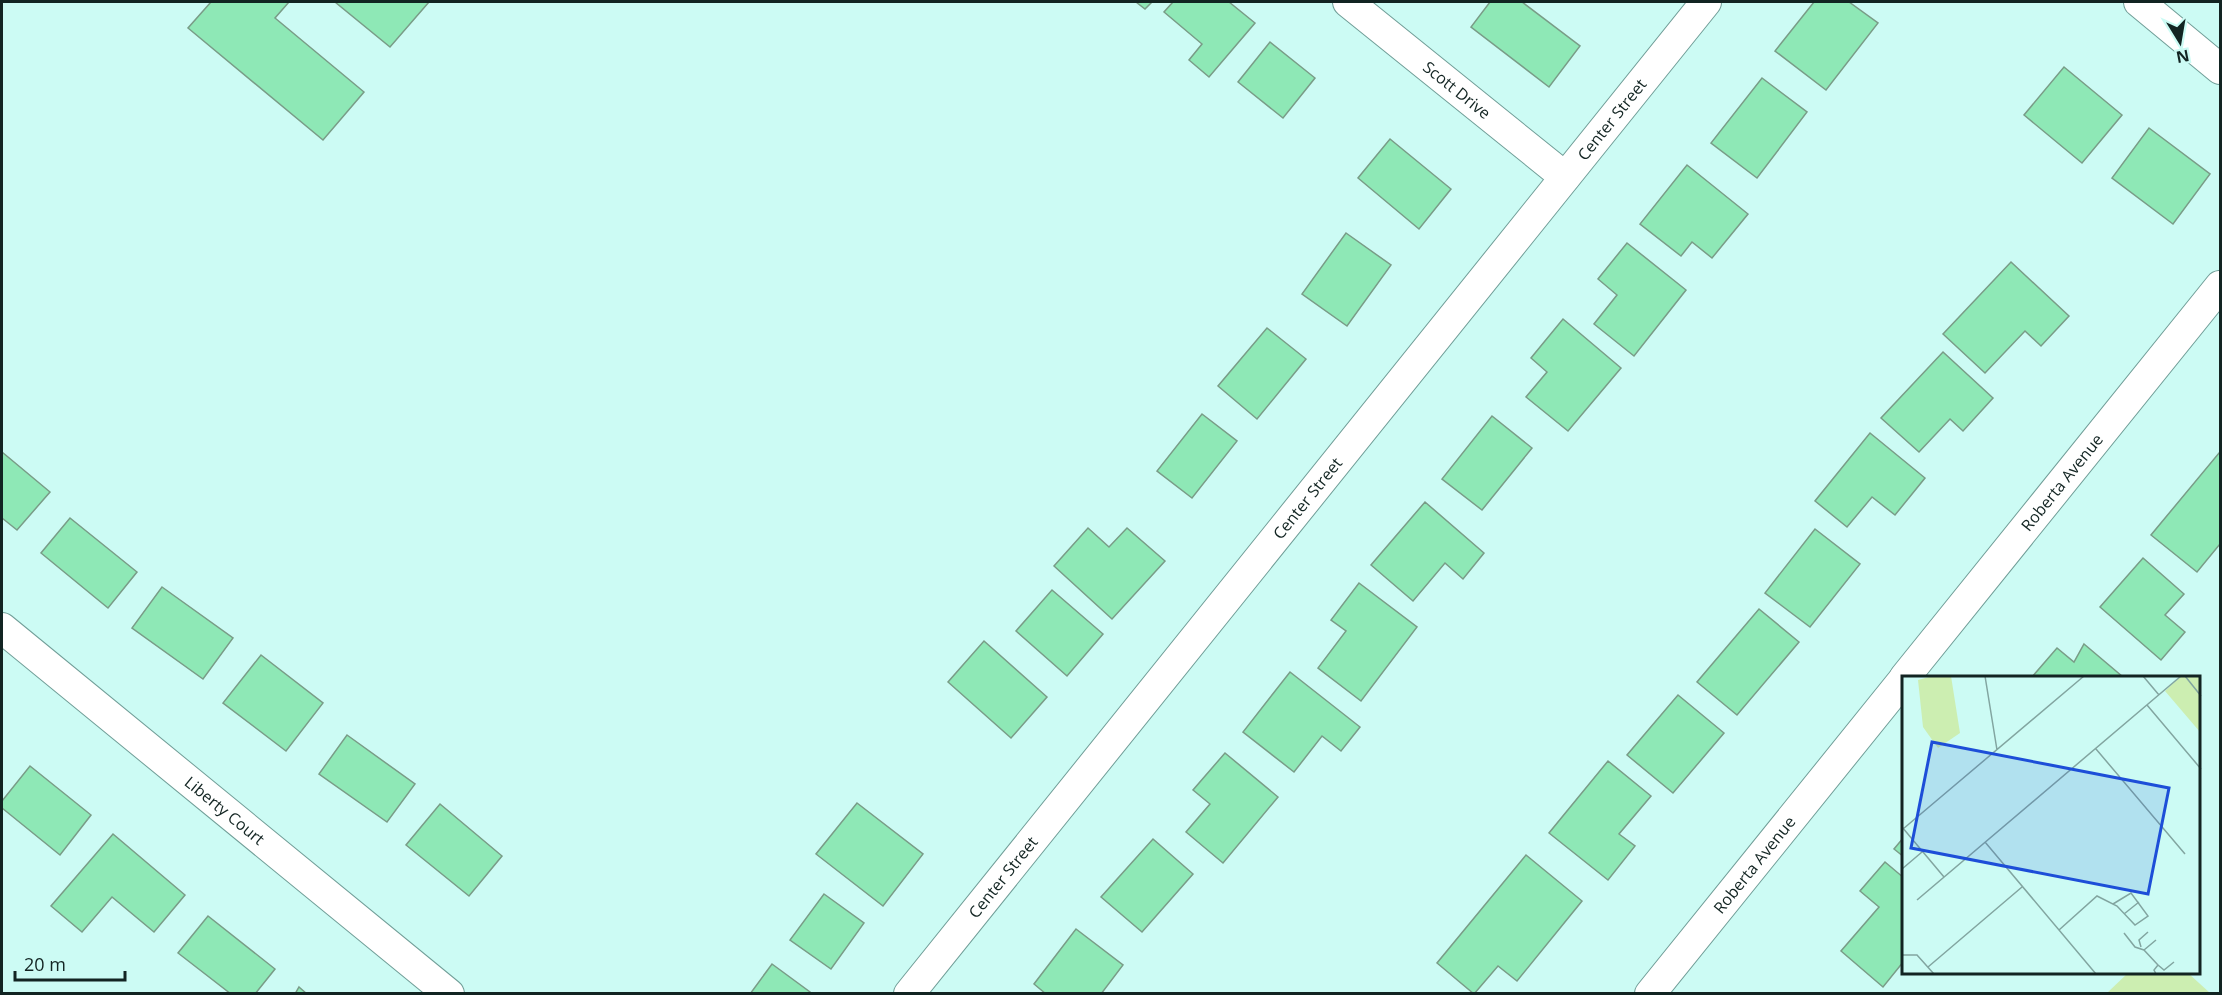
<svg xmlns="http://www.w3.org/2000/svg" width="2222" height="995" font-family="'Open Sans',sans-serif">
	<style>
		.green { fill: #cceeb1 }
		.building { fill: #8ee8b6; stroke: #799c87; stroke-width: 1.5 }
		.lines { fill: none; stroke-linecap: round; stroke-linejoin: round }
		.minor-casing { stroke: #719e98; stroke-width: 32 }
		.minor { stroke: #fff; stroke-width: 30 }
		.labels { text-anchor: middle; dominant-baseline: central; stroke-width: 4.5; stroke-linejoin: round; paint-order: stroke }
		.street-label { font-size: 16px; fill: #122422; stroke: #ccfbf4 }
		.inset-road { fill: none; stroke: #82a5a0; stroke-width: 1.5 }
		.view { fill: #1d4ed8; fill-opacity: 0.15; stroke: #1d4ed8; stroke-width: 3 }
		.inset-edge { fill: none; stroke: #122422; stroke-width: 3 }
	</style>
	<rect width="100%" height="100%" fill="#ccfbf4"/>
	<path class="green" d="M2128,973H2188L2210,993H2107Z"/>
	<g class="building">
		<path d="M211,2H289L275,18L364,92L323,140L188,28Z"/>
		<path d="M335,2H429L390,47Z"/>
		<path d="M1136,2H1152L1145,9Z"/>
		<path d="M1173,2H1229L1255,23L1209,77L1189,60L1202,44L1164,12Z"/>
		<path d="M1490,2H1522L1580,46L1549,87L1471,27Z"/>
		<path d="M1814,2H1849L1878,23L1826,90L1775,51Z"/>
		<path d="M1270,42L1315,78L1283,118L1238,82Z"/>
		<path d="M2064,67L2122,115L2082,163L2024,115Z"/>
		<path d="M1762,78L1807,112L1757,178L1711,143Z"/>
		<path d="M2149,128L2210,174L2173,224L2112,178Z"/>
		<path d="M1390,139L1451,189L1419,229L1358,178Z"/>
		<path d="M1687,165L1748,214L1712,258L1692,242L1681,256L1640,224Z"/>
		<path d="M1346,233L1391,265L1347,326L1302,294Z"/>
		<path d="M1627,243L1686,290L1634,356L1594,324L1617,295L1598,279Z"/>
		<path d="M2011,262L2069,316L2041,346L2025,331L1985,373L1943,334Z"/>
		<path d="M1563,319L1621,368L1568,431L1526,397L1547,372L1531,358Z"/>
		<path d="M1267,328L1306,359L1257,419L1218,386Z"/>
		<path d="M1943,352L1993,398L1963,431L1950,419L1919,452L1881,418Z"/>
		<path d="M1202,414L1237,441L1192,498L1157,471Z"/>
		<path d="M1492,416L1532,448L1482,510L1442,479Z"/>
		<path d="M1870,433L1925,478L1895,515L1872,497L1847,527L1815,501Z"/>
		<path d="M2,452L50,492L17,530L2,518Z"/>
		<path d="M2219,453L2220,455V544L2197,572L2151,535Z"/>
		<path d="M1425,502L1484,553L1463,579L1445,563L1413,601L1371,565Z"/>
		<path d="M70,518L137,572L108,608L41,553Z"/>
		<path d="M1088,528L1109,547L1127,528L1165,561L1112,619L1054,566Z"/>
		<path d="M1815,529L1860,564L1810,627L1765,593Z"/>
		<path d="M2143,558L2184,594L2165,615L2185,632L2161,660L2100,607Z"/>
		<path d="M1359,583L1417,627L1361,701L1318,668L1346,631L1331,620Z"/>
		<path d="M162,587L233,638L203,679L132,628Z"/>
		<path d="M1052,590L1103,634L1067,676L1016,631Z"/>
		<path d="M1759,609L1799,642L1737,715L1697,682Z"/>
		<path d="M984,641L1047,697L1011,738L948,682Z"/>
		<path d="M2084,644L2123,677H2032L2057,648L2074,662Z"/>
		<path d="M261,655L323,703L286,751L223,703Z"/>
		<path d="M1290,672L1360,727L1341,751L1322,736L1294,772L1243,732Z"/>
		<path d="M1678,695L1724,733L1673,793L1627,755Z"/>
		<path d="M347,735L415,784L387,822L319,774Z"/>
		<path d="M1225,753L1278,797L1223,863L1186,832L1210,804L1193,790Z"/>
		<path d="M1608,761L1651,796L1619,834L1635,846L1608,880L1549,833Z"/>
		<path d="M30,766L91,815L60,855L2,808V801Z"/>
		<path d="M857,803L923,854L883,906L816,854Z"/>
		<path d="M440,804L502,856L469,896L406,845Z"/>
		<path d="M113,834L185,895L154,932L112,897L82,932L51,906Z"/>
		<path d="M1904,837V857L1894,849Z"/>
		<path d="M1153,839L1193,874L1142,932L1101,897Z"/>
		<path d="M1526,855L1582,901L1517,981L1498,966L1474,994L1437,963Z"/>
		<path d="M1885,862L1904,878V961L1883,987L1841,951L1879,907L1860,891Z"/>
		<path d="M824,894L864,923L831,969L790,940Z"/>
		<path d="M208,916L275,969L255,994H231L178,953Z"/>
		<path d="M1076,929L1123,965L1101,994H1046L1034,984Z"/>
		<path d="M772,964L810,992L809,994H750Z"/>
		<path d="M299,987L307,994H295Z"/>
	</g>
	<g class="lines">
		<defs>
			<g id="minor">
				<path id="s1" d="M1348,2L1565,177"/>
				<path d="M2139,2L2220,69"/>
				<path id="s2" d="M2,628L449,994"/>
				<path id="s3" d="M1905,677L2220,286"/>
				<path id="s4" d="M909,994L1706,2"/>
				<path id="s5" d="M1650,994L1904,679"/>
			</g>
		</defs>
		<use href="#minor" class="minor-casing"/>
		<use href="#minor" class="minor"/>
	</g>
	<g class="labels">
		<g class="street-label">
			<text stroke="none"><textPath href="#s1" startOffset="140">Scott Drive</textPath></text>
			<text stroke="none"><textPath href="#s4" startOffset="1122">Center Street</textPath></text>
			<text stroke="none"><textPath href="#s3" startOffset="250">Roberta Avenue</textPath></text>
			<text stroke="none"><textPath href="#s4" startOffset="636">Center Street</textPath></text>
			<text stroke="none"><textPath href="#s2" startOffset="288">Liberty Court</textPath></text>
			<text stroke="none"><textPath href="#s5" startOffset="166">Roberta Avenue</textPath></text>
			<text stroke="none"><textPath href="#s4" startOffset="150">Center Street</textPath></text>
		</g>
	</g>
	<g transform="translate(1902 676)">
		<rect width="298" height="298" fill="#ccfbf4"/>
		<path d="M31,0H49L58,57L36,72L21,51L16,4ZM279,0H298V56L263,15Z" fill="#cceeb1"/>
		<path class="inset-road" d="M83,0L95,74M241,0L257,19M283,0L299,20M245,29L299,93M194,73L283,178M0,151L42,201M1,153L182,0M83,166L194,298M0,193L20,176M15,224L279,0M222,238L237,226M157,254L195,220L215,230L233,249L246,240L229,217L211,228M222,257L233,271L242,274M254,264L242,274L256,289L252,294L254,298M239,271L237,264L246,256M0,279H15L32,298M256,289L262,294L272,286M26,291L120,211"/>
		<path class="view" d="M30,66L267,112L246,218L9,172Z"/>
		<rect width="298" height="298" class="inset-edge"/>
	</g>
	<rect width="2222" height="995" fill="none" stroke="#122422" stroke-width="6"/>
	<g transform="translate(2180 42) rotate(169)" stroke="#ccfbf4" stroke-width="4.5" paint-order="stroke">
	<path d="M0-4.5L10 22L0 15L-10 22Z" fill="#122422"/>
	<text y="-9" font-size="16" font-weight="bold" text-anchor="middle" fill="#122422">N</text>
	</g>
	<path d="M15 971v9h110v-9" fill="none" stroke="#122422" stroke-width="3"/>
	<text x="24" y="971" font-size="18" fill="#122422" stroke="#ccfbf4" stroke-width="4.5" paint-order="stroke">20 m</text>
</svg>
